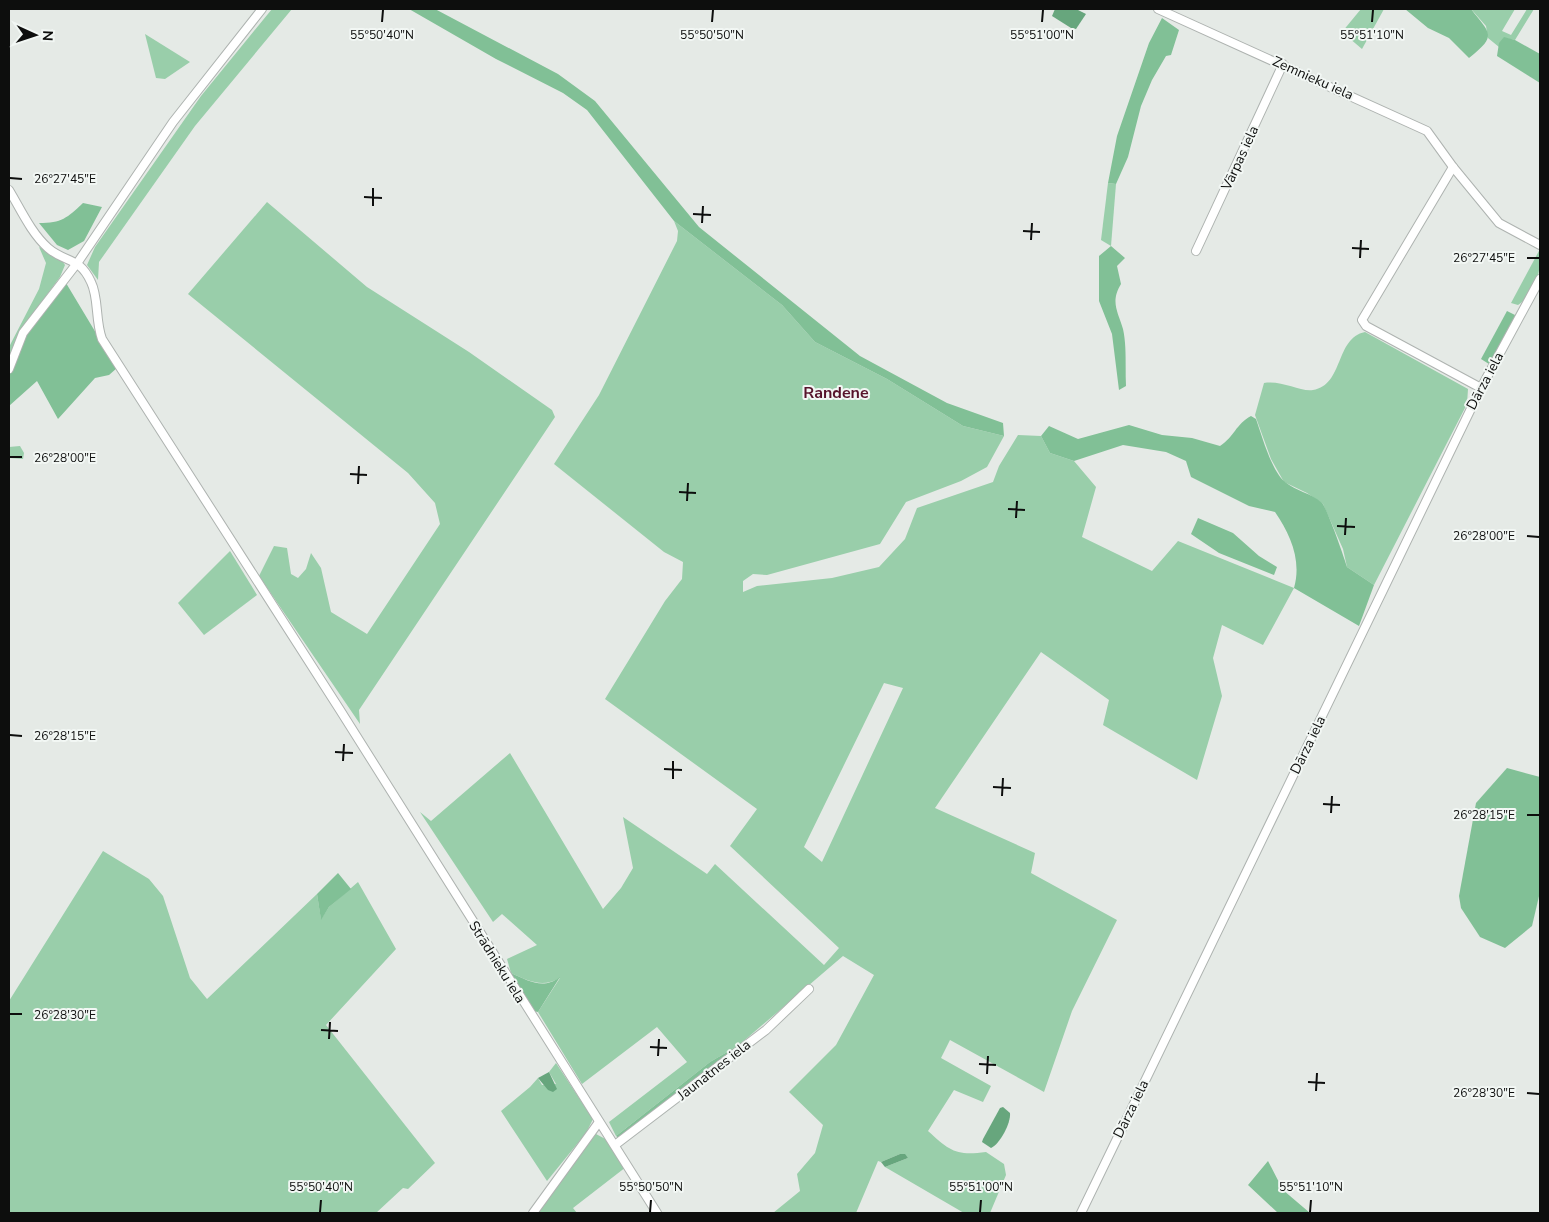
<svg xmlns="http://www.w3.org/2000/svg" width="1549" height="1222" font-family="'Nunito Sans',sans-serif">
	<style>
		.green { fill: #99ceaa; fill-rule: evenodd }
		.forest { fill: #81c096 }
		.water { fill: #67a67d }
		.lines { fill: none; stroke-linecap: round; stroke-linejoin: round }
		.street-casing { stroke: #aeb3b0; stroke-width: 10 }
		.street { stroke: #fff; stroke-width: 8 }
		.ticks { fill: none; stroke: #0d0e0d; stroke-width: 2 }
		.labels { text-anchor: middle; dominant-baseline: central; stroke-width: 4; stroke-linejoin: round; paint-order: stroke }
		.street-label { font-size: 14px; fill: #0d0e0d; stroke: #f2f7f4 }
		.quarter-label { font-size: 16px; font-weight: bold; fill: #56132a; stroke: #f2f7f4 }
		.ticks-label { font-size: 12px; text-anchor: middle; fill: #0d0e0d; stroke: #f2f7f4; stroke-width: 4; stroke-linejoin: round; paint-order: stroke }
	</style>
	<rect width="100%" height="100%" fill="#e5eae6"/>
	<g class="green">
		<path d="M272,9H292L195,126L99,262L98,280L87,265L95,247L201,96Z"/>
		<path d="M1361,9H1384L1362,49L1342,32Z"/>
		<path d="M1471,9H1515L1502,31L1511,35L1527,9H1534L1515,40L1504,38L1499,47L1488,38L1486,26Z"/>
		<path d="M145,34L190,62L165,79L156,78Z"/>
		<path d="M1108,183L1116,184L1111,246L1101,240Z"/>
		<path d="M267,202L367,287L469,352L552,410L555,417L359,710L360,724L259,576L274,546L287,548L291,574L298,578L306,569L311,553L321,568L331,612L367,634L440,524L435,503L408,473L188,294Z"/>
		<path d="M674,221L782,305L815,342L887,379L963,426L1004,436L987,467L961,481L906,502L880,544L767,575L753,574L743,581V592L757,586L832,578L879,567L905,539L917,508L993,482L999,466L1018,435L1041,436L1050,453L1074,461L1096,487L1082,537L1152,571L1178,541L1294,588L1263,645L1222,625L1213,658L1222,696L1197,780L1103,725L1109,700L1041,652L935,808L1035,853L1031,873L1117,920L1072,1011L1044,1092L950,1040L941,1058L991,1086L983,1102L954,1090L928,1131C950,1151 956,1156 986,1152L1004,1164L1006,1175L990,1213H964L885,1167L908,1158L900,1154L881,1162L878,1161L856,1213H773L800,1191L797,1174L815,1153L823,1125L789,1092L836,1045L874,975L843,956L739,1045L710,1062L616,1136L609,1122L687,1062L657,1027L582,1084L538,1012L560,978C542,988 529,981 511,973L507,959L537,945L502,914L493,922L420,812L431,821L510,753L603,909L621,888L633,868L623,817L707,874L715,864L824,965L839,948L730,846L757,809L605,699L665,601L682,579L683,562L664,552L554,464L599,395L677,241L678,231ZM884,683L903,688L822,862L804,847Z"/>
		<path d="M39,247L60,258L65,265L60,277L26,323L9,357V347L39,289L46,263Z"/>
		<path d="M1540,249C1542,268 1536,294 1518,305L1511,303Z"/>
		<path d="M1365,332L1468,389L1467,404L1374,585L1347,567L1343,549L1323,504L1307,493L1284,482L1271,459L1255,415L1264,383C1282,380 1300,392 1313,390C1344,385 1335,338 1365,332Z"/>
		<path d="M20,446L24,453L23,459L9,458V447Z"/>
		<path d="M230,551L257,595L204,635L178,603Z"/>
		<path d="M103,851L149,879L163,896L190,978L207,999L317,894L321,919L329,907L358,882L396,949L326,1025L435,1163L408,1189L403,1188L376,1213H9V1001Z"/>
		<path d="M556,1063L593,1119L586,1133L547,1181L501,1111L530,1087L538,1078L542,1085L556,1084L549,1072Z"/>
		<path d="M596,1134L609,1141L626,1167L573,1208L577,1213H536Z"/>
	</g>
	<g class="forest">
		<path d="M409,9H435L558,74L595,101L699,227L860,356L947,403L1003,423L1004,436L963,426L887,379L815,342L782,305L674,221L587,110L563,93L496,59Z"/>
		<path d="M1405,9H1471C1490,34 1498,35 1469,58L1449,38L1428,28Z"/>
		<path d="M1162,18L1179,30L1171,55L1166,56L1152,80L1141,106L1128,157L1116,184L1108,183L1117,136L1149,43Z"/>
		<path d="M1504,37L1515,40L1540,54V83L1497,56L1499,43Z"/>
		<path d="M83,203L102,207L84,241L68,250L57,245L39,223C62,223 67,218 83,203Z"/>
		<path d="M1111,246L1125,258L1117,266L1121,284C1110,302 1118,312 1123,329C1127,347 1125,368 1126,386L1119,390L1112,334L1099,301V256Z"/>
		<path d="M66,283L117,368L109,375L95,378L58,419L37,381L9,406V374L25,337Z"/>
		<path d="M1507,311L1515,315L1514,320L1489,364L1481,359Z"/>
		<path d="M1251,416L1256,419C1262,436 1271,470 1285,482C1296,491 1311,493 1322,503C1327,508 1344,557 1347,567L1374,585L1359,626L1294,588C1302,560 1290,534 1275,512L1249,506L1191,477L1186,461L1166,452L1123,445L1074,461L1050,453L1041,436L1049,426L1078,439L1129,425L1162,435L1192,438L1220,446C1234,437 1236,424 1251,416Z"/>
		<path d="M1198,518L1233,533L1259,556L1277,567L1274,575L1219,553L1191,534Z"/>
		<path d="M1507,768L1540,777V892L1532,926L1505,948L1480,937L1461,908L1459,896L1476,803Z"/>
		<path d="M338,873L351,889L329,907L321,920L317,894Z"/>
		<path d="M511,973C529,981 543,990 560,977L538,1012L533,1011Z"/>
		<path d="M739,1045L619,1138L616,1136L710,1062Z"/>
		<path d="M1268,1161L1283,1190L1310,1213H1278L1248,1185Z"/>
	</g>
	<g class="water">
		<path d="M1055,9H1076L1086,14L1076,29L1071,28L1052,16Z"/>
		<path d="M549,1072L557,1089L553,1092L548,1090L538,1078Z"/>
		<path d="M1003,1107L1010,1113C1011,1123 1000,1144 991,1148L982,1142L983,1139L1000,1108Z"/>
		<path d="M900,1154H905L908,1158L885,1167L881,1162Z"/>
	</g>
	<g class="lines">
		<defs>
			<g id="street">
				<path d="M1158,9L1427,131L1453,167L1499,223L1540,245"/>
				<path d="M1453,167L1362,320L1366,326L1481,388"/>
				<path d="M9,190C20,208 31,233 48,248C65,263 79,256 91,282C99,298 95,320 102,339L340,710L657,1213"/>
				<path d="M1196,251L1283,64"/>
				<path d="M9,369L23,333L78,262L173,122L262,9"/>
				<path d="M615,1145L766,1030L809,989"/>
				<path d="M533,1213L599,1122"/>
				<path d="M1081,1213L1481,388L1540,279"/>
			</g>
		</defs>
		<use href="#street" class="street-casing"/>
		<use href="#street" class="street"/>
	</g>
	<path class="ticks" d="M382,22L383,10M712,22L713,10M1042,22L1043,10M1372,22L1373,10M10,178L22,179M364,197L382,198M373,206V188M693,214L711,215M702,223L703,206M1023,231L1040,232M1031,240L1032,223M1352,248L1369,249M1360,258L1361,240M1527,258H1539M10,457H22M350,474L367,475M358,484L359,466M679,492L696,493M687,501L688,483M1008,509L1025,510M1016,518L1017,501M1337,526L1355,527M1345,535L1346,518M1527,536L1539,537M10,735L22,736M335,752L353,753M343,761L344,744M664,769L682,770M673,779V761M993,787L1011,788M1002,796L1003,778M1323,804L1340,805M1331,813L1332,796M1527,815H1539M10,1014H22M321,1030L338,1031M329,1039L330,1022M650,1047L667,1048M658,1056L659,1039M979,1064L996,1065M987,1074L988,1056M1308,1082L1325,1083M1316,1091L1317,1073M1527,1093L1539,1094M320,1212L321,1200M650,1212L651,1200M980,1212L981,1200M1310,1212L1311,1200"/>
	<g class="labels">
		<g class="street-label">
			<text transform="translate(1313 78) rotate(24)">Zemnieku iela</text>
			<text transform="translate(1240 158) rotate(-65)">Vārpas iela</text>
			<text transform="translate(1485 381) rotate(-62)">Dārza iela</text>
			<text transform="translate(1308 745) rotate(-64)">Dārza iela</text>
			<text transform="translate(497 962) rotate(58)">Strādnieku iela</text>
			<text transform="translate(714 1070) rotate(-38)">Jaunatnes iela</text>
			<text transform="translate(1131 1109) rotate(-64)">Dārza iela</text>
		</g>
		<g class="quarter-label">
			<text x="836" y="393">Randene</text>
		</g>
	</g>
	<g class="ticks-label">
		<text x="382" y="39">55°50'40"N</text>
		<text x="712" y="39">55°50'50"N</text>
		<text x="1042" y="39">55°51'00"N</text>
		<text x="1372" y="39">55°51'10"N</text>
		<text x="65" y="183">26°27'45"E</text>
		<text x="1484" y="262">26°27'45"E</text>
		<text x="65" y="462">26°28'00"E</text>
		<text x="1484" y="540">26°28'00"E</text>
		<text x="65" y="740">26°28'15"E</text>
		<text x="1484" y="819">26°28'15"E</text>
		<text x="65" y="1019">26°28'30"E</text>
		<text x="1484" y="1097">26°28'30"E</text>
		<text x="321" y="1191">55°50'40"N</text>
		<text x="651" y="1191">55°50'50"N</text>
		<text x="981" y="1191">55°51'00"N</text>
		<text x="1311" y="1191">55°51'10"N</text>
	</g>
	<rect width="1549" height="1222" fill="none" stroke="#0d0e0d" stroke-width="20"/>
	<g transform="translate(35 35) rotate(93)" stroke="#f2f7f4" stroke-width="4" paint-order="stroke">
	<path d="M0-4L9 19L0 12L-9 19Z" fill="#0d0e0d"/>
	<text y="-8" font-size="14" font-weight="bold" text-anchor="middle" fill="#0d0e0d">N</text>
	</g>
</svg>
